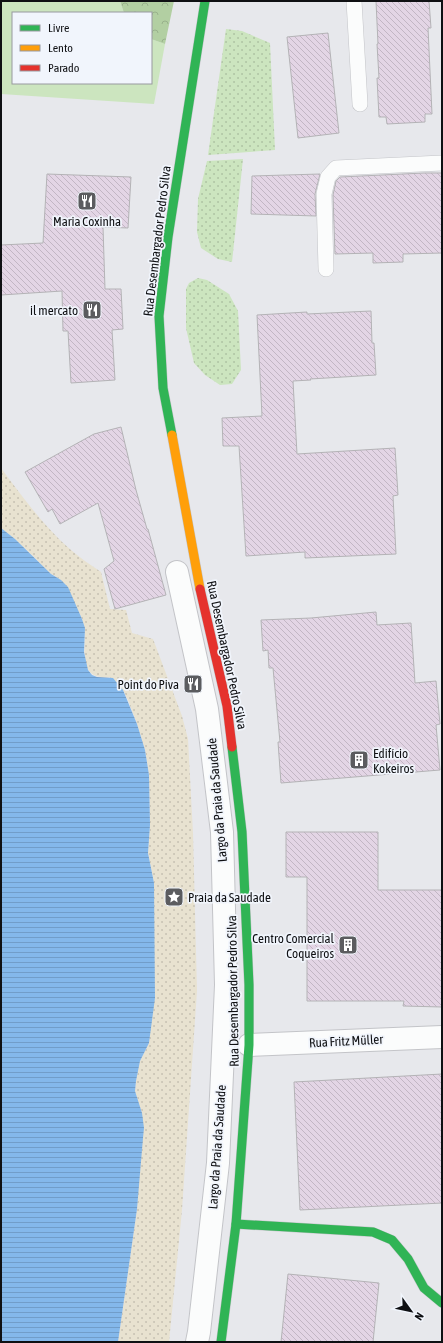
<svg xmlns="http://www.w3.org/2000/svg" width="443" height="1343" font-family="'Asap Condensed',sans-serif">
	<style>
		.grass { fill: #cce5bf }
		.forest { fill: url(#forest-crowns) }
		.sand { fill: url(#sand-dots) }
		.park { fill: url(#park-dots) }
		.water { fill: url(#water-rules) }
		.building { fill: url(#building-back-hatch); stroke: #b4b3b6 }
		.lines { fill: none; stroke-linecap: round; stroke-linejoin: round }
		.lane-casing { stroke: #c3c4c8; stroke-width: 16 }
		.street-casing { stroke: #c3c4c8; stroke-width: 24 }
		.fast-casing { stroke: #c3c4c8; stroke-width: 10 }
		.slow-casing { stroke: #c3c4c8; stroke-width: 10 }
		.jam-casing { stroke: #c3c4c8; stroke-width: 10 }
		.lane { stroke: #fbfcfc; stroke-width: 15 }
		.street { stroke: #fbfcfc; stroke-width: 22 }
		.fast { stroke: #30b455; stroke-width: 9 }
		.slow { stroke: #ff9f0a; stroke-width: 9 }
		.jam { stroke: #e5322d; stroke-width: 9 }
		.labels { text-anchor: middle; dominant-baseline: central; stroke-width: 3.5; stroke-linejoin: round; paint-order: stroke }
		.poi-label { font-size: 13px; fill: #0f1013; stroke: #f1f5fc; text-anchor: end }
		.street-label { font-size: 13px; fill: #0f1013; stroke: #f1f5fc }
	</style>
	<defs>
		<pattern id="forest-crowns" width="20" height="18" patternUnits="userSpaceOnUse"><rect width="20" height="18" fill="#b2cfa2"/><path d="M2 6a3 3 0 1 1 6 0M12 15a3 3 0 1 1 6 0" fill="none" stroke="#98b18b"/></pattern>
		<pattern id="sand-dots" width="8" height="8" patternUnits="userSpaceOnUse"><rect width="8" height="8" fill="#e8e2d0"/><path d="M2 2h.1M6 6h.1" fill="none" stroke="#c6c1b2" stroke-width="1.8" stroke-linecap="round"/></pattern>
		<pattern id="park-dots" width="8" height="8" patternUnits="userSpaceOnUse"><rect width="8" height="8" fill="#cce5bf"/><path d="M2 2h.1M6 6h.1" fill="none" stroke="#aec3a3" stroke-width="1.8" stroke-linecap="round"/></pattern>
		<pattern id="water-rules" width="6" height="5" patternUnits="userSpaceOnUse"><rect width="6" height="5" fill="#84b8eb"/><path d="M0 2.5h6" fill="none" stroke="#719dc9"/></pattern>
		<pattern id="building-back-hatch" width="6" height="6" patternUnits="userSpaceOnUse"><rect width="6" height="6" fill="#e3d5e5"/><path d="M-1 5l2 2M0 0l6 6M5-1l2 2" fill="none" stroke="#c2b6c4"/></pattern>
	</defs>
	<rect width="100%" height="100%" fill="#e7e8ec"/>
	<path class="grass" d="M1,1H120L124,13H13V83H151V39L165,44L154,104L1,94Z"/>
	<path class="forest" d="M120,1H174L165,44L151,39V13H124Z"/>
	<path class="sand" d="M1,468C22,496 44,527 71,550C80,558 91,565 101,572L110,609L126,610L132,633L153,639L182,716L188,739L193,833L197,991L182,1210L169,1342H118L137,1209L142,1113L135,1091L136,1081L140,1061L149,1043L154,910V883L148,853L150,825L149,775L145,750L137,724L128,700L123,690L110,677C71,681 91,640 82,619C78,609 67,589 61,581C59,578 55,576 51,574C46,570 41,564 36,559C25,548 14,538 1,528Z"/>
	<g class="park">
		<path d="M226,29L242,31L270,43L275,150L208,155Z"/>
		<path d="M243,159L232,262L218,259L201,248L197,232L198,199L207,161Z"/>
		<path d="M198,278L207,280L229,294L238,311L241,370L232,384L220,385L205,375L194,363L186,328V289L189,283Z"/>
	</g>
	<path class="water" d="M1,528L15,539L51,574L61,580L68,587L82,619L85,628L84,652L88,670L92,675L97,677L113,678L123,690L137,724L145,750L149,775L150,825L148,853L154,883L155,998L149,1043L140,1061L136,1081L135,1091L142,1113L144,1128L143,1138L137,1209L118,1342H1Z"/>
	<g class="building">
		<path d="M376,1H429L431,28H428L432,114H425V122L387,124L386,117H379L377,78H379L377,44H378Z"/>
		<path d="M328,33L339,133L298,138L287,37Z"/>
		<path d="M424,173H442V253L403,254V262L373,263V253L335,254L333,195L336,181L340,177Z"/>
		<path d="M47,174L131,177L128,228L103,227L105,289H121L123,329L112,330L115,380L71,383L68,331H63L62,291L1,295V245L43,243Z"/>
		<path d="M320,174L315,194L316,216L251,214L252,176Z"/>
		<path d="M371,311L372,343H374L376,375L310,379L311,380L293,381L297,454L395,448L398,495L393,496L396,554L305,558V552L246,556L239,446H223L222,418L262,416L257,315L307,312V314Z"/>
		<path d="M121,427L136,490L147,529H148L166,595L115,609L104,569L114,561L98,503L60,524L52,509L48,512L25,472L94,434Z"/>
		<path d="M376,612L377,625L411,623L415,683L436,681L440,724L436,725L440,770L281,783L278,742H280L273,668H269L268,650L263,651L261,620L311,618Z"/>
		<path d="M286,832H378V890H442V1007L403,1006L404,1001H307V877H286Z"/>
		<path d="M442,1074V1203L300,1210L294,1082Z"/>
		<path d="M288,1274L379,1283L373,1342H281Z"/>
	</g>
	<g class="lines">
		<defs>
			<g id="lane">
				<path d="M354,1L360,104"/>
				<path d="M326,269L324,194L328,177L336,168L442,163"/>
			</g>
			<g id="street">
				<path d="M177,572L207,709L222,832L226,985L218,1163L199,1332L197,1342"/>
				<path d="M249,1045L442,1037"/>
			</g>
			<g id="fast">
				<path d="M172,435L163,388L159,316L168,237L205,1"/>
				<path d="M236,1224L373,1232L392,1240L408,1259L424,1288L442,1303"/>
				<path d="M221,1342L236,1224L249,1045V985L242,832L232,747"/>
			</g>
			<path id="slow" d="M172,435L200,589"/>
			<path id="jam" d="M200,589L227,706L232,747"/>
		</defs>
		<use href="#lane" class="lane-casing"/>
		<use href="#street" class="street-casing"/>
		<use href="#fast" class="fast-casing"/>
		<use href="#slow" class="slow-casing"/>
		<use href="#jam" class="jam-casing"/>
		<use href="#lane" class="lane"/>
		<use href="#street" class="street"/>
		<use href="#fast" class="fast"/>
		<use href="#slow" class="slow"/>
		<use href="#jam" class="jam"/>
	</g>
	<defs>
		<symbol id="restaurant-square" viewBox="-11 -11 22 22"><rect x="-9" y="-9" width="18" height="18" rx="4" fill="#5b5c5f" stroke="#f1f5fc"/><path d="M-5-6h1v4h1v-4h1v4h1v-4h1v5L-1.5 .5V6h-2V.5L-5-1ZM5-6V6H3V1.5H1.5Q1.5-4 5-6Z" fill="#fff"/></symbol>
		<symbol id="building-square" viewBox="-11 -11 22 22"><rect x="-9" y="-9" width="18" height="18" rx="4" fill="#5b5c5f" stroke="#f1f5fc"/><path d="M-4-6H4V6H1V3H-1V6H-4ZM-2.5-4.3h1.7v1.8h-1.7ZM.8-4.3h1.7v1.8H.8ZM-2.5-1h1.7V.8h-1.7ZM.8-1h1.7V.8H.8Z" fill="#fff"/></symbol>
		<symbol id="sight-square" viewBox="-11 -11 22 22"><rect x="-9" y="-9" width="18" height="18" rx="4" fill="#5b5c5f" stroke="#f1f5fc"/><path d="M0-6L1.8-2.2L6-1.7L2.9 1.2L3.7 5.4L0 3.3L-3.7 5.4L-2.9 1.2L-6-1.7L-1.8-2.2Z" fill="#fff"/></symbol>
	</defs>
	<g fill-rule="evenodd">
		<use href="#restaurant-square" x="76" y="190" width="22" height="22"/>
		<use href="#restaurant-square" x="81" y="299" width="22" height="22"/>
		<use href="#restaurant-square" x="182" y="673" width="22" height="22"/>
		<use href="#building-square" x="348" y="749" width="22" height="22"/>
		<use href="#sight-square" x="163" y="886" width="22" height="22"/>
		<use href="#building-square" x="337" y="934" width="22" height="22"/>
	</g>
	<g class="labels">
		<g class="poi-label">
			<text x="87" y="221" text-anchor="middle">Maria Coxinha</text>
			<text x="78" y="310">il mercato</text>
			<text x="179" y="684">Point do Piva</text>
			<text x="373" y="753" text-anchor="start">Edifício<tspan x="373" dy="15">Kokeiros</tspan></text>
			<text x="188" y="897" text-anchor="start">Praia da Saudade</text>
			<text x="334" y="938">Centro Comercial<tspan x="334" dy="15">Coqueiros</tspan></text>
		</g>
		<g class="street-label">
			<text transform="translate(157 241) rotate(-83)">Rua Desembargador Pedro Silva</text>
			<text transform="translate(227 655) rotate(78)">Rua Desembargador Pedro Silva</text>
			<text transform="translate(217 800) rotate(-95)">Largo da Praia da Saudade</text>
			<text transform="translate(233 991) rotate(-91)">Rua Desembargador Pedro Silva</text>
			<text transform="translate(346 1041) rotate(-3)">Rua Fritz Müller</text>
			<text transform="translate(217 1147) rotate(-86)">Largo da Praia da Saudade</text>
		</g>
	</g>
	<rect width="443" height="1343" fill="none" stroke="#0f1013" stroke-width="4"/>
	<rect x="12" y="12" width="140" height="72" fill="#f1f5fc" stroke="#97999f"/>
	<rect x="20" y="25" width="20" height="6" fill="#30b455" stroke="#97999f"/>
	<text x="48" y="32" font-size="12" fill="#0f1013">Livre</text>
	<rect x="20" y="45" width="20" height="6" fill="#ff9f0a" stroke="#97999f"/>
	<text x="48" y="52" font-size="12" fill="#0f1013">Lento</text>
	<rect x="20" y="65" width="20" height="6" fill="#e5322d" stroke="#97999f"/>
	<text x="48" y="72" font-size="12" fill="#0f1013">Parado</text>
	<g transform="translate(411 1311) rotate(123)" stroke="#f1f5fc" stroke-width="3" paint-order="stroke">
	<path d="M0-3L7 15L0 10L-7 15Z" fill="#0f1013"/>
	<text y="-6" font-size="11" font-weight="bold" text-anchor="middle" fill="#0f1013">N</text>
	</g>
</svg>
